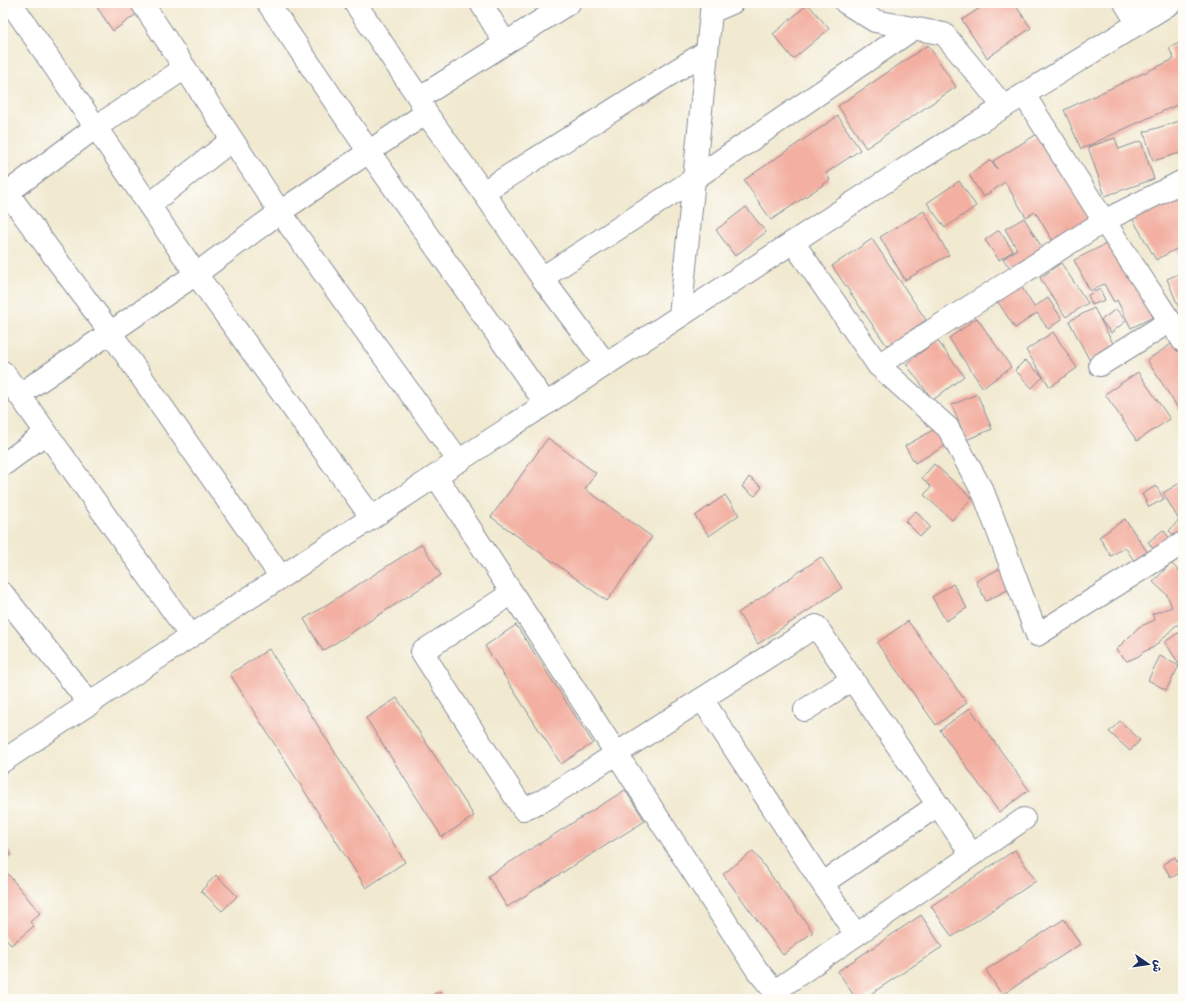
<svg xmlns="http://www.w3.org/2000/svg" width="1186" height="1002" font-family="'Balsamiq Sans','Playpen Sans Arabic',sans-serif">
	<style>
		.building { fill: #f3b0a2 }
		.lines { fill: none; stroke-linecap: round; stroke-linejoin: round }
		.minor-casing { stroke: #868c97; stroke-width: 24 }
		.minor { stroke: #fff; stroke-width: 22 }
	</style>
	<rect width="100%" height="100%" fill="#fdfcf7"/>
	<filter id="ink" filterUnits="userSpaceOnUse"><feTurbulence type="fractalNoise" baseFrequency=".025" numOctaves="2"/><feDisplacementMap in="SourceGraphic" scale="8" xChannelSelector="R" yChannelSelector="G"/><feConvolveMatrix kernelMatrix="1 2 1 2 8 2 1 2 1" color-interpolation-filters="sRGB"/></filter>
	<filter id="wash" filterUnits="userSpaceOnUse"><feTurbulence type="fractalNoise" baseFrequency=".012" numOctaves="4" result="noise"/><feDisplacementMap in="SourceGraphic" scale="16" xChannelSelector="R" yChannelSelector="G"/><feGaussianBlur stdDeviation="0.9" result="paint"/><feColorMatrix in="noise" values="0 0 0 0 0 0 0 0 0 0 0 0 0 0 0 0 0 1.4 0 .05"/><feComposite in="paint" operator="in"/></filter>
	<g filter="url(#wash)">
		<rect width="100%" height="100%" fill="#f1e9d0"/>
		<g id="blocks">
			<g class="building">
				<path d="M94,3H142L145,8L113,31Z"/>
				<path d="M987,3H1014L1031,28L987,58L962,20Z"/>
				<path d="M808,4L829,29L793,59L773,34Z"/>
				<path d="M1183,41V102L1081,149L1064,110L1174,59L1169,48Z"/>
				<path d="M928,45L956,87L866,148L838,106Z"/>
				<path d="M838,116L860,150L826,173L830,180L771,220L744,180Z"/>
				<path d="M1183,120V152L1153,161L1144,132Z"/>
				<path d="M1039,133L1093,223L1056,246L1035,212L1026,217L1005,182L983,197L969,175L991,160L997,169L993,161Z"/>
				<path d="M1115,138L1119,149L1141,141L1154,179L1105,196L1088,147Z"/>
				<path d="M959,181L976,206L945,228L927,203Z"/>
				<path d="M1183,190V261L1176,249L1156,260L1131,216Z"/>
				<path d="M746,207L766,232L735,256L716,230Z"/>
				<path d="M924,211L949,255L905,280L880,237Z"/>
				<path d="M1024,218L1044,251L1015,274L1003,259L1017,249L1005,229Z"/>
				<path d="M999,230L1013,251L999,260L985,240Z"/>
				<path d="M872,239L926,320L887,346L832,266Z"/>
				<path d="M1114,240L1153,317L1131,328L1117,300L1114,302L1104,284L1090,291L1074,260Z"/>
				<path d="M1061,263L1088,303L1066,317L1040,278Z"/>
				<path d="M1183,272V306L1179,308L1167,279Z"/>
				<path d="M1021,286L1034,307L1048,298L1062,319L1048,329L1037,313L1015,328L998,302Z"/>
				<path d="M1100,289L1105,300L1092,305L1088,295Z"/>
				<path d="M1094,308L1115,347L1090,361L1069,321Z"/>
				<path d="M1116,309L1126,321L1111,333L1101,320Z"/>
				<path d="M977,318L1011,367L983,388L949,338Z"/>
				<path d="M1053,332L1077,368L1050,387L1026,350Z"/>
				<path d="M937,340L964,376L933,400L906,364Z"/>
				<path d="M1176,341L1183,352V409L1180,411L1147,360Z"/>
				<path d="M1025,360L1043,377L1032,388L1015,370Z"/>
				<path d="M1138,372L1170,419L1137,441L1105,394Z"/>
				<path d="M977,394L992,429L966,440L952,405Z"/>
				<path d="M942,425L952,442L915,463L905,446Z"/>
				<path d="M548,438L596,473L585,489L652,537L607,601L491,517Z"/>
				<path d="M934,464L972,498L952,520L924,495L931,487L922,478Z"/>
				<path d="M749,477L762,487L755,496L742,487Z"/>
				<path d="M1183,481V519L1180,521L1183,524V537L1180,541L1169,531L1179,520L1163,493Z"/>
				<path d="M1156,486L1164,499L1149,507L1142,494Z"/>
				<path d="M725,495L739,515L709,536L695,516Z"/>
				<path d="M916,511L930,527L920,536L905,521Z"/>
				<path d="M1125,519L1152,559L1139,568L1125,547L1111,556L1099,537Z"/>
				<path d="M1163,530L1174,543L1159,556L1148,542Z"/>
				<path d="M422,544L441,575L323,651L304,619Z"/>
				<path d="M821,557L842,588L758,644L738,613Z"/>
				<path d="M1171,563L1183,575V623L1175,626L1154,647L1143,652L1139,656L1127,661L1116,650L1139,627L1155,620L1152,614L1172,607L1167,595L1153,582Z"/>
				<path d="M1001,568L1011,588L986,601L976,581Z"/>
				<path d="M953,584L967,608L946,621L932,597Z"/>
				<path d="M908,621L967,703L936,725L877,643Z"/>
				<path d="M516,625L593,743L561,764L485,646Z"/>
				<path d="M1183,632V666L1181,667L1165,642L1178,633L1180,634Z"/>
				<path d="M269,649L405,862L366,888L230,674Z"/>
				<path d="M1160,656L1179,666L1166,690L1148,680Z"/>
				<path d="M397,698L474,816L442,837L366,718Z"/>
				<path d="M970,708L1029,790L999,812L940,730Z"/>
				<path d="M1120,721L1140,740L1130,751L1109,732Z"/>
				<path d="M625,790L645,821L507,907L488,876Z"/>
				<path d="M3,842L12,855L3,862Z"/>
				<path d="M1015,850L1036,881L952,937L931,906Z"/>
				<path d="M753,851L813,932L783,955L723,874Z"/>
				<path d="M1175,857L1183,871L1171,878L1163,864Z"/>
				<path d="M3,868L40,913L30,922L34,926L11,945L3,935Z"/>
				<path d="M216,875L237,896L222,911L201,891Z"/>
				<path d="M921,915L942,947L863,999H856L838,971Z"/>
				<path d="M1064,919L1080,944L1002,995L986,970Z"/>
				<path d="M440,991L445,999H426Z"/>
			</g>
		</g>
	</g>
	<g filter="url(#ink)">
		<use href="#blocks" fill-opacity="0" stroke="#868c97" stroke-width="1"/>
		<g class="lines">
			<defs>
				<g id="minor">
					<path d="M11,3L196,274L372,518"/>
					<path d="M142,3L280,212L459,461"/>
					<path d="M268,3L369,152L546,404"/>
					<path d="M355,3L419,98L426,113L483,192L542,278L606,364"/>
					<path d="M481,3L505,43"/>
					<path d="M846,3L875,21L944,34L1004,107"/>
					<path d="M1125,3L1138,24"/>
					<path d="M711,12L732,3"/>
					<path d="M1024,95L1104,221L1183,341"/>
					<path d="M419,98L569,3"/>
					<path d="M3,187L110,332L281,577"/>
					<path d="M483,192L707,51"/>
					<path d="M3,196L96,127L185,68"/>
					<path d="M149,205L232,140"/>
					<path d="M793,242L878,365L948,428L984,494L1037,635L1183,543"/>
					<path d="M542,278L694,179L913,29"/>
					<path d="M680,316L712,3"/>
					<path d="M878,365L1104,221L1183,181"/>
					<path d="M1100,365L1170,321"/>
					<path d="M3,372L191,636"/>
					<path d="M19,395L196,274L280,212L426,113"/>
					<path d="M3,465L46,433"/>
					<path d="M436,476L757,970L781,999"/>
					<path d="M512,593L422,652L523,809L544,800L816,626L972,855"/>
					<path d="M3,594L90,704"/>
					<path d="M702,699L856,935"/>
					<path d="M805,710L853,679"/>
					<path d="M3,761L191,636L920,159L1171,3"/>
					<path d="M823,883L938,805"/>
					<path d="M775,991L1024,819"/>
				</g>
			</defs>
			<use href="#minor" class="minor-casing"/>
			<use href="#minor" class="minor"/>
		</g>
	</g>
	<rect width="1186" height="1002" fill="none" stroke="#fdfcf7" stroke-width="16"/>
	<g transform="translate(1148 964) rotate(103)" stroke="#fdfcf7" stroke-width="3" paint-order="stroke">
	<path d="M0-3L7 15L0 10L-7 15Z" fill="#1b2f5e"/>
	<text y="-6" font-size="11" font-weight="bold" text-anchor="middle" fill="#1b2f5e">ش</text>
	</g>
</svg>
